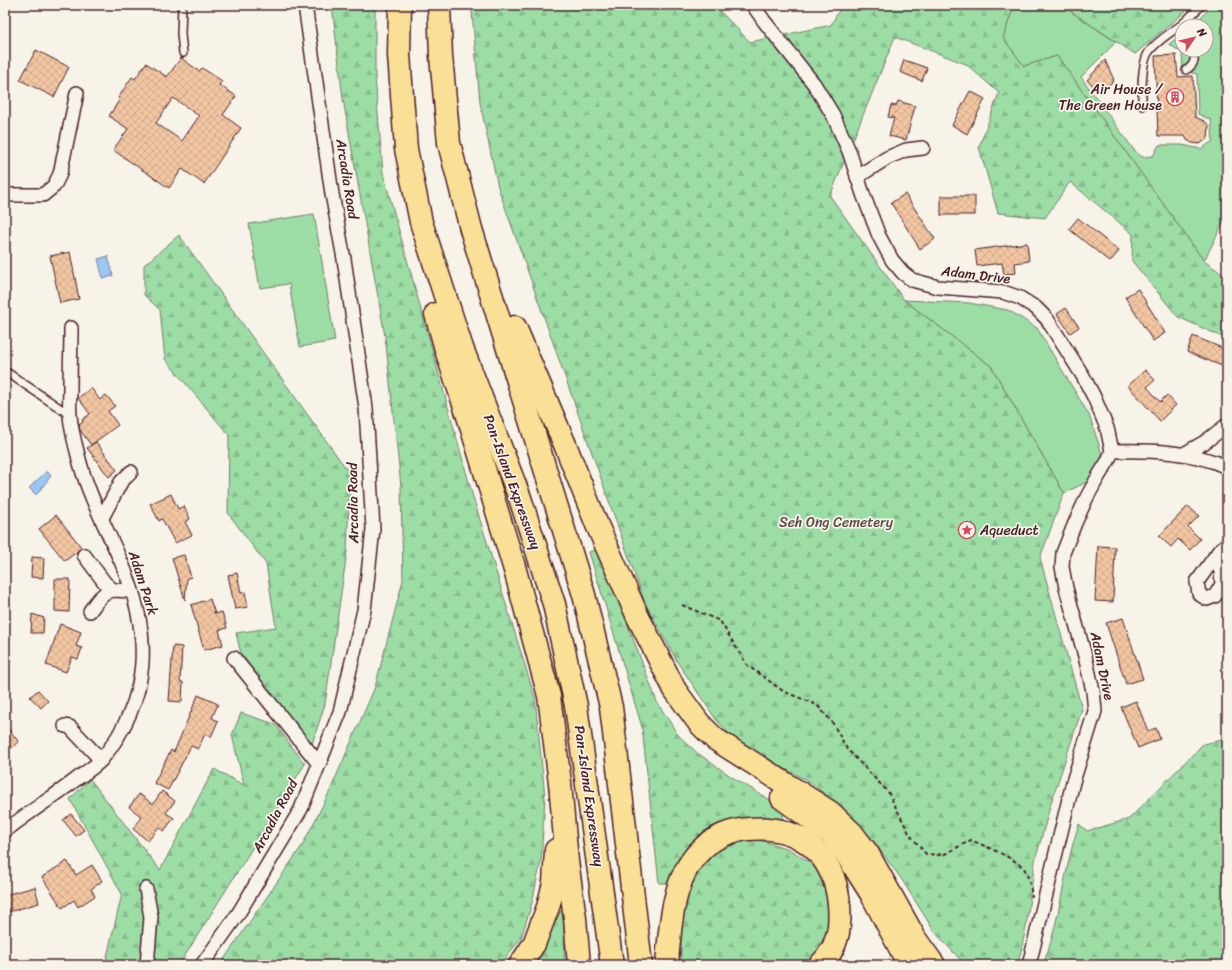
<svg xmlns="http://www.w3.org/2000/svg" width="1232" height="970" font-family="Sriracha,sans-serif">
	<style>
		.green { fill: #9cdda6; stroke: #737e68 }
		.forest { fill: url(#forest-firs); stroke: #737e68 }
		.water { fill: #9bc7f5; stroke: #7b84a4 }
		.building { fill: url(#building-cross-hatch); stroke: #4a1f2b; fill-rule: evenodd }
		.lines { fill: none; stroke-linecap: round; stroke-linejoin: round }
		.lane-casing { stroke: #4a1f2b; stroke-width: 10 }
		.street-casing { stroke: #4a1f2b; stroke-width: 16 }
		.highway-casing { stroke: #4a1f2b; stroke-width: 25 }
		.path { stroke: #4a1f2b; stroke-width: 2; stroke-dasharray: 4 3; stroke-linecap: butt }
		.lane { stroke: #f7f3e8; stroke-width: 7 }
		.street { stroke: #f7f3e8; stroke-width: 13 }
		.highway { stroke: #fadf96; stroke-width: 22 }
		.labels { text-anchor: middle; dominant-baseline: central; stroke-width: 3.5; stroke-linejoin: round; paint-order: stroke }
		.poi-label { font-size: 14px; fill: #4a1f2b; stroke: #f7f3e8; text-anchor: end }
		.street-label { font-size: 14px; fill: #4a1f2b; stroke: #f7f3e8 }
		.park-label { font-size: 14px; fill: #5e4e4a; stroke: #f7f3e8 }
	</style>
	<defs>
		<pattern id="forest-firs" width="22" height="20" patternUnits="userSpaceOnUse"><rect width="22" height="20" fill="#9cdda6"/><path d="M5 1l3.5 6h-7zM16 11l3.5 6h-7z" fill="#88bd8f"/></pattern>
		<pattern id="building-cross-hatch" width="8" height="8" patternUnits="userSpaceOnUse"><rect width="8" height="8" fill="#f2c6a2"/><path d="M0 0l8 8M0 8l8-8" fill="none" stroke="#d1aa8c"/></pattern>
	</defs>
	<rect width="100%" height="100%" fill="#f7f3e8"/>
	<filter id="ink" filterUnits="userSpaceOnUse"><feTurbulence type="fractalNoise" baseFrequency=".025" numOctaves="2"/><feDisplacementMap in="SourceGraphic" scale="8" xChannelSelector="R" yChannelSelector="G"/><feConvolveMatrix kernelMatrix="1 2 1 2 8 2 1 2 1" color-interpolation-filters="sRGB"/></filter>
	<g filter="url(#ink)">
		<g class="green">
			<path d="M1014,5H1061L1116,42L1081,77L1134,150L1142,157L1153,156L1159,145H1182L1201,149L1213,141L1211,120L1198,114L1197,74L1183,71L1182,53L1169,44L1182,34V50H1206V26H1192L1213,5H1227V215L1204,261L1057,56L1024,66L1003,38Z"/>
			<path d="M314,214L335,341L300,347L289,284L260,288L249,224Z"/>
			<path d="M904,300L969,303L1008,310L1037,328L1089,415L1103,457L1087,482L1064,493L991,366Z"/>
		</g>
		<g class="forest">
			<path d="M332,5H375V77L383,173L473,497L535,698L545,797L541,861L532,903L521,938L500,965H220L302,846L329,793L375,687L403,580L401,486L385,336L343,99Z"/>
			<path d="M473,5H714L750,42L831,25L842,5H1014L1003,38L1024,66L1057,56L1204,261L1227,277V339L1178,317L1132,261L1133,234L1070,182L1045,218L998,213L979,147L999,93L966,64L895,37L830,196L904,300L991,366L1064,493L1040,558L1082,709L1051,803L1035,861L1026,927L1018,965H965L934,931L902,880L872,839L846,811L810,782L737,743L715,718L678,663L645,603L498,187L480,103L472,12Z"/>
			<path d="M1061,5H1131L1142,9L1159,5H1193L1135,54Z"/>
			<path d="M179,235L350,474L347,552L325,704L312,744L241,654L236,633L276,627L266,564L228,513L229,435L165,359L160,310L144,295V265Z"/>
			<path d="M599,549L657,702L678,735L696,752L732,777L783,808V822L696,841L675,866L668,883H659L642,727L589,552Z"/>
			<path d="M241,713L275,724L305,764L179,965H105L122,894L70,799L90,779L160,870L214,769L244,785L232,735Z"/>
			<path d="M1227,739V965H1043C1061,920 1063,870 1079,824L1087,831L1129,819L1203,744Z"/>
			<path d="M760,840L789,849L812,864L830,889V911L827,928L819,949L805,965H681V928L683,904L691,880L706,862L720,848L747,841Z"/>
			<path d="M563,907L565,965H529L538,954Z"/>
		</g>
		<g class="water">
			<path d="M108,256L113,276L103,279L98,259Z"/>
			<path d="M47,471L51,476L36,495L29,488Z"/>
		</g>
		<g class="building">
			<path d="M36,50L69,67L54,97L20,80Z"/>
			<path d="M1176,55L1178,77L1193,76L1195,117L1204,121L1209,125L1208,138L1200,144L1192,143L1187,140L1185,136H1158L1155,56Z"/>
			<path d="M181,58L199,71L202,68L222,81L219,85L236,96L223,115L241,128L204,184L182,169L169,188L113,150L128,129L109,116L120,99L118,98L132,77L135,79L146,63L167,77ZM173,98L199,116L182,141L156,123Z"/>
			<path d="M904,60L927,68L922,81L900,72Z"/>
			<path d="M1105,60L1114,80L1101,93L1087,80Z"/>
			<path d="M970,91L985,99L967,134L952,125Z"/>
			<path d="M898,101L915,106L906,140L889,136L894,118L888,117L891,105L896,106Z"/>
			<path d="M905,194L935,239L920,249L891,203Z"/>
			<rect x="941" y="196" width="34" height="19"/>
			<path d="M1078,218L1119,251L1110,262L1069,229Z"/>
			<path d="M1027,243L1029,261L1015,263L1016,273L1004,274L1002,263L977,266L975,250Z"/>
			<path d="M70,252L79,299L60,303L50,256Z"/>
			<path d="M1138,289L1165,333L1153,341L1125,297Z"/>
			<path d="M1066,308L1079,327L1070,333L1057,314Z"/>
			<path d="M1193,336L1227,350V368L1187,352Z"/>
			<path d="M1145,370L1155,380L1147,387L1160,402L1167,395L1176,405L1160,421L1128,386Z"/>
			<path d="M91,388L100,400L106,395L115,406L108,411L118,425L91,445L80,430L79,425L83,422L82,420L90,414L78,398Z"/>
			<path d="M96,442L117,470L109,477L87,448Z"/>
			<path d="M171,494L178,509L184,506L190,519L185,522L192,535L175,543L162,519L159,521L150,504Z"/>
			<path d="M1188,506L1199,516L1188,527L1200,539L1190,550L1178,539L1171,547L1159,536Z"/>
			<path d="M56,515L82,548L65,561L39,529Z"/>
			<path d="M1098,546L1115,547L1113,602L1095,601Z"/>
			<path d="M184,555L191,577L187,578L185,600L172,558Z"/>
			<path d="M32,557L44,558L43,578L31,577Z"/>
			<path d="M237,573L241,593L245,592L248,607L235,609L228,575Z"/>
			<path d="M55,579H70L69,612L55,611Z"/>
			<path d="M210,599L215,614L222,612L227,628L219,630L223,645L204,650L191,605Z"/>
			<path d="M32,614L44,618L43,633H31Z"/>
			<path d="M1123,618L1143,679L1126,684L1106,623Z"/>
			<path d="M60,624L81,632L76,646L82,648L78,659L72,657L66,672L46,665Z"/>
			<path d="M173,646L182,647L180,682H183L182,702L169,701Z"/>
			<path d="M38,690L48,701L41,708L30,697Z"/>
			<path d="M198,695L218,704L212,718L218,721L211,737L205,734L198,749L191,746L168,790L154,783L171,750L174,752Z"/>
			<path d="M1136,701L1148,731L1156,728L1160,739L1138,748L1121,707Z"/>
			<path d="M5,725L19,742L5,753Z"/>
			<path d="M162,791L175,801L166,813L174,818L164,831L159,827L148,841L133,829L142,817L129,807L139,794L153,804Z"/>
			<path d="M71,814L84,830L76,836L63,820Z"/>
			<path d="M67,861L76,875L92,865L102,881L91,889L95,896L78,907L74,900L62,908L42,877Z"/>
			<path d="M35,887L39,903L5,913V895Z"/>
		</g>
		<g class="lines">
			<defs>
				<g id="lane">
					<path d="M182,5L181,34L183,53"/>
					<path d="M1191,16L1192,26"/>
					<path d="M1186,70C1195,65 1195,59 1194,50"/>
					<path d="M1142,106C1142,91 1141,66 1148,53C1156,41 1171,33 1182,24C1189,18 1195,12 1202,5"/>
					<path d="M5,371L70,415"/>
				</g>
				<g id="street">
					<path d="M753,5L764,21L814,84L833,115L849,151L863,194L879,236L892,260L903,273L912,280L938,287L1003,292L1020,298L1036,308L1047,319L1083,376L1094,397L1107,428L1112,451L1108,461L1098,477L1087,497L1075,523L1063,553L1062,567L1066,588L1085,656L1093,691L1095,711L1073,782L1029,965"/>
					<path d="M857,177L887,158L906,150L923,148"/>
					<path d="M5,195H43L54,186L60,174L77,93"/>
					<path d="M1112,451C1149,450 1193,451 1227,467"/>
					<path d="M1184,454L1205,442L1227,425"/>
					<path d="M102,518L121,482L131,472"/>
					<path d="M84,555L105,583L113,590"/>
					<path d="M1214,558L1221,571L1222,584L1215,596L1207,599L1199,594L1197,582L1219,551L1227,544"/>
					<path d="M90,611C95,604 102,592 113,590C119,590 126,591 132,591"/>
					<path d="M234,658L319,764"/>
					<path d="M65,726L70,727L101,760"/>
					<path d="M5,831C29,812 55,796 78,778C86,772 96,766 102,759C151,698 152,636 123,566C108,531 90,499 80,463C76,447 71,431 70,415C69,406 70,397 70,388C70,368 71,348 71,328"/>
					<path d="M146,889L151,917L147,965"/>
					<path d="M202,965L238,914L301,809L340,712L364,610L373,529L366,408L344,259L332,194L305,5"/>
				</g>
				<g id="highway">
					<path d="M400,5L399,55L406,149L421,222L462,348L520,498L554,604L576,706L612,965"/>
					<path d="M439,5L441,56L449,143L471,229L584,595L611,707L641,965"/>
					<path d="M436,314L447,353L468,416L515,570L549,696L560,783L567,861L575,918L579,965"/>
					<path d="M515,327L566,447L597,525L638,617L675,690L699,723L715,739L830,812L852,833L868,854L916,940L934,965"/>
					<path d="M782,798L830,833L845,852L872,895L909,965"/>
					<path d="M520,965L534,944L548,907L554,883L556,850"/>
					<path d="M668,965C667,957 668,949 669,941C672,909 677,872 702,849C714,837 732,830 748,829C799,824 834,853 839,904C841,928 838,948 820,965"/>
				</g>
			</defs>
			<use href="#lane" class="lane-casing"/>
			<use href="#street" class="street-casing"/>
			<use href="#highway" class="highway-casing"/>
			<path class="path" d="M682,605L720,621L747,665L783,691L817,705L832,722L847,749L888,792L910,835L926,854L943,855L971,840C982,845 1020,860 1025,870C1029,878 1031,889 1032,897"/>
			<use href="#lane" class="lane"/>
			<use href="#street" class="street"/>
			<use href="#highway" class="highway"/>
		</g>
	</g>
	<defs>
		<symbol id="building-ring" viewBox="-11 -11 22 22"><circle r="9.5" fill="#f7f3e8" stroke="#d1495b" stroke-width="1.5"/><path d="M-4-6H4V6H1V3H-1V6H-4ZM-2.5-4.3h1.7v1.8h-1.7ZM.8-4.3h1.7v1.8H.8ZM-2.5-1h1.7V.8h-1.7ZM.8-1h1.7V.8H.8Z" fill="#d1495b"/></symbol>
		<symbol id="sight-ring" viewBox="-11 -11 22 22"><circle r="9.5" fill="#f7f3e8" stroke="#d1495b" stroke-width="1.5"/><path d="M0-6L1.8-2.2L6-1.7L2.9 1.2L3.7 5.4L0 3.3L-3.7 5.4L-2.9 1.2L-6-1.7L-1.8-2.2Z" fill="#d1495b"/></symbol>
	</defs>
	<g fill-rule="evenodd">
		<use href="#building-ring" x="1165" y="87" width="20" height="20"/>
		<use href="#sight-ring" x="957" y="520" width="20" height="20"/>
	</g>
	<g class="labels">
		<g class="poi-label">
			<text x="1162" y="89">Air House /<tspan x="1162" dy="16">The Green House</tspan></text>
			<text x="980" y="530" text-anchor="start">Aqueduct</text>
		</g>
		<g class="street-label">
			<text transform="translate(347 179) rotate(81)">Arcadia Road</text>
			<text transform="translate(976 275) rotate(7)">Adam Drive</text>
			<text transform="translate(512 482) rotate(70)">Pan-Island Expressway</text>
			<text transform="translate(353 503) rotate(-91)">Arcadia Road</text>
			<text transform="translate(143 583) rotate(72)">Adam Park</text>
			<text transform="translate(1102 666) rotate(78)">Adam Drive</text>
			<text transform="translate(589 796) rotate(82)">Pan-Island Expressway</text>
			<text transform="translate(275 816) rotate(-62)">Arcadia Road</text>
		</g>
		<g class="park-label">
			<text x="836" y="522">Seh Ong Cemetery</text>
		</g>
	</g>
	<rect width="1232" height="970" fill="none" stroke="#f7f3e8" stroke-width="20"/>
	<rect x="10" y="10" width="1212" height="950" fill="none" stroke="#4a1f2b" stroke-width="1.5" filter="url(#ink)"/>
	<g transform="translate(1194 38) rotate(55)"><circle r="19" fill="#f7f3e8" stroke="#b29e9c"/>
	<path d="M0-3L7 15L0 10L-7 15Z" fill="#d1495b"/>
	<text y="-6" font-size="11" font-weight="bold" text-anchor="middle" fill="#4a1f2b">N</text>
	</g>
</svg>
